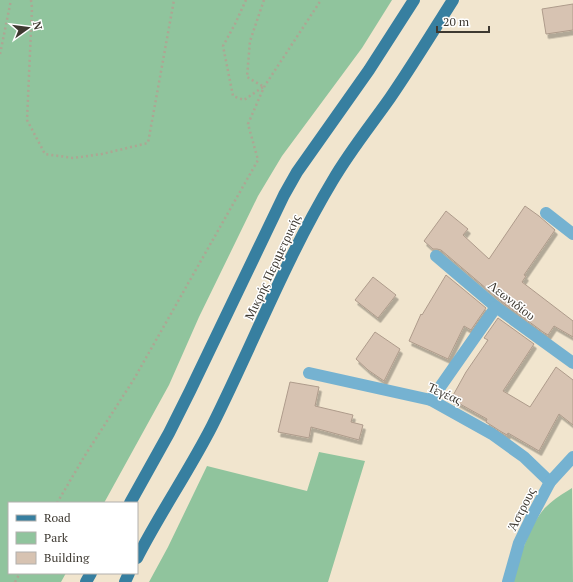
<svg xmlns="http://www.w3.org/2000/svg" width="573" height="582" font-family="'PT Serif',serif">
	<style>
		.green { fill: #90c49d }
		.building { fill: #d7c3b2; stroke: #ae9b8b; filter: url(#shadow) }
		.lines { fill: none; stroke-linecap: round; stroke-linejoin: round }
		.path { stroke: #aea593; stroke-width: 2.5; stroke-dasharray: 2 3; stroke-linecap: butt }
		.street { stroke: #75b2d1; stroke-width: 12 }
		.primary { stroke: #377fa0; stroke-width: 12 }
		.labels { text-anchor: middle; dominant-baseline: central; stroke-width: 3; stroke-linejoin: round; paint-order: stroke }
		.street-label { font-size: 13px; fill: #3e3931; stroke: #fff }
	</style>
	<defs>
		<filter id="shadow"><feDropShadow dx="2.5" dy="4.5" stdDeviation="0" flood-color="#0004"/></filter>
	</defs>
	<rect width="100%" height="100%" fill="#f1e5ce"/>
	<g class="green">
		<path d="M0,0H392L362,48L282,156L258,196L199,317L169,385L104,503H9V573H66L61,582H0Z"/>
		<path d="M319,452L365,461L328,582H149L168,547L207,466L307,491Z"/>
		<path d="M572,488L573,582H512C518,562 531,520 547,506C554,499 564,493 572,488Z"/>
	</g>
	<g class="building">
		<path d="M573,4V30L546,34L542,9Z"/>
		<path d="M525,206L539,216L555,230L524,275L526,276L522,282L573,321V337L554,326L548,335L543,332L501,301L441,250L437,249H433L424,241L446,211L468,229L463,235L489,259Z"/>
		<path d="M446,275L486,308L471,330L464,326L448,359L409,341L421,314L422,315Z"/>
		<path d="M373,277L396,295L378,318L355,300Z"/>
		<path d="M498,318L534,344L503,391L530,407L556,367L573,380V425L559,414L539,451L508,433L507,435L500,431L486,422L487,419L451,399L466,372L488,340L484,338Z"/>
		<path d="M375,332L400,349L384,381L368,370L356,359Z"/>
		<path d="M290,382L319,387L315,406L353,415L351,422L363,425L359,440L311,427L309,438L278,432Z"/>
	</g>
	<g class="lines">
		<g class="path">
			<path d="M31,0L32,8L27,120L45,154L73,158L102,154L148,143L174,0"/>
			<path d="M246,0L235,24L223,46L233,96L244,100L263,87"/>
			<path d="M264,0L250,41L247,77L264,87"/>
			<path d="M0,54L11,0"/>
			<path d="M57,503L84,457L134,379L258,160L248,124L264,87L321,0"/>
			<path d="M15,582L20,573"/>
		</g>
		<g class="street">
			<path d="M546,213L573,234"/>
			<path d="M436,256L496,307L573,363"/>
			<path d="M309,373L431,400L492,434L524,457L550,482"/>
			<path d="M431,400L496,307"/>
			<path d="M508,582L519,543L532,516L550,482L573,457"/>
		</g>
		<g class="primary">
			<path d="M130,503L169,433L190,391L284,195L297,172L369,70L414,0"/>
			<path d="M137,558C160,513 189,471 212,426C253,344 286,258 333,180C350,151 371,125 390,98C412,66 432,33 453,0"/>
			<path d="M86,582L91,573"/>
			<path d="M125,582L129,573"/>
		</g>
	</g>
	<g class="labels">
		<g class="street-label">
			<text transform="translate(272 267) rotate(-65)">Μικρής Περιμετρικής</text>
			<text transform="translate(512 300) rotate(38)">Λεωνιδίου</text>
			<text transform="translate(445 393) rotate(24)">Τεγέας</text>
			<text transform="translate(521 509) rotate(-63)">Άστρους</text>
		</g>
	</g>
	<rect x="8" y="502" width="130" height="72" fill="#ffffff" stroke="#b2b0ad"/>
	<rect x="16" y="515" width="20" height="6" fill="#377fa0" stroke="#b2b0ad"/>
	<text x="44" y="522" font-size="12" fill="#3e3931">Road</text>
	<rect x="16" y="532" width="20" height="12" fill="#90c49d" stroke="#b2b0ad"/>
	<text x="44" y="542" font-size="12" fill="#3e3931">Park</text>
	<rect x="16" y="552" width="20" height="12" fill="#d7c3b2" stroke="#b2b0ad"/>
	<text x="44" y="562" font-size="12" fill="#3e3931">Building</text>
	<g transform="translate(28 28) rotate(76)" stroke="#ffffff" stroke-width="3" paint-order="stroke">
	<path d="M0-3L7 15L0 10L-7 15Z" fill="#3e3931"/>
	<text y="-6" font-size="11" font-weight="bold" text-anchor="middle" fill="#3e3931">N</text>
	</g>
	<path d="M437 26v6h52v-6" fill="none" stroke="#3e3931" stroke-width="2"/>
	<text x="443" y="26" font-size="12" fill="#3e3931" stroke="#ffffff" stroke-width="3" paint-order="stroke">20 m</text>
</svg>
